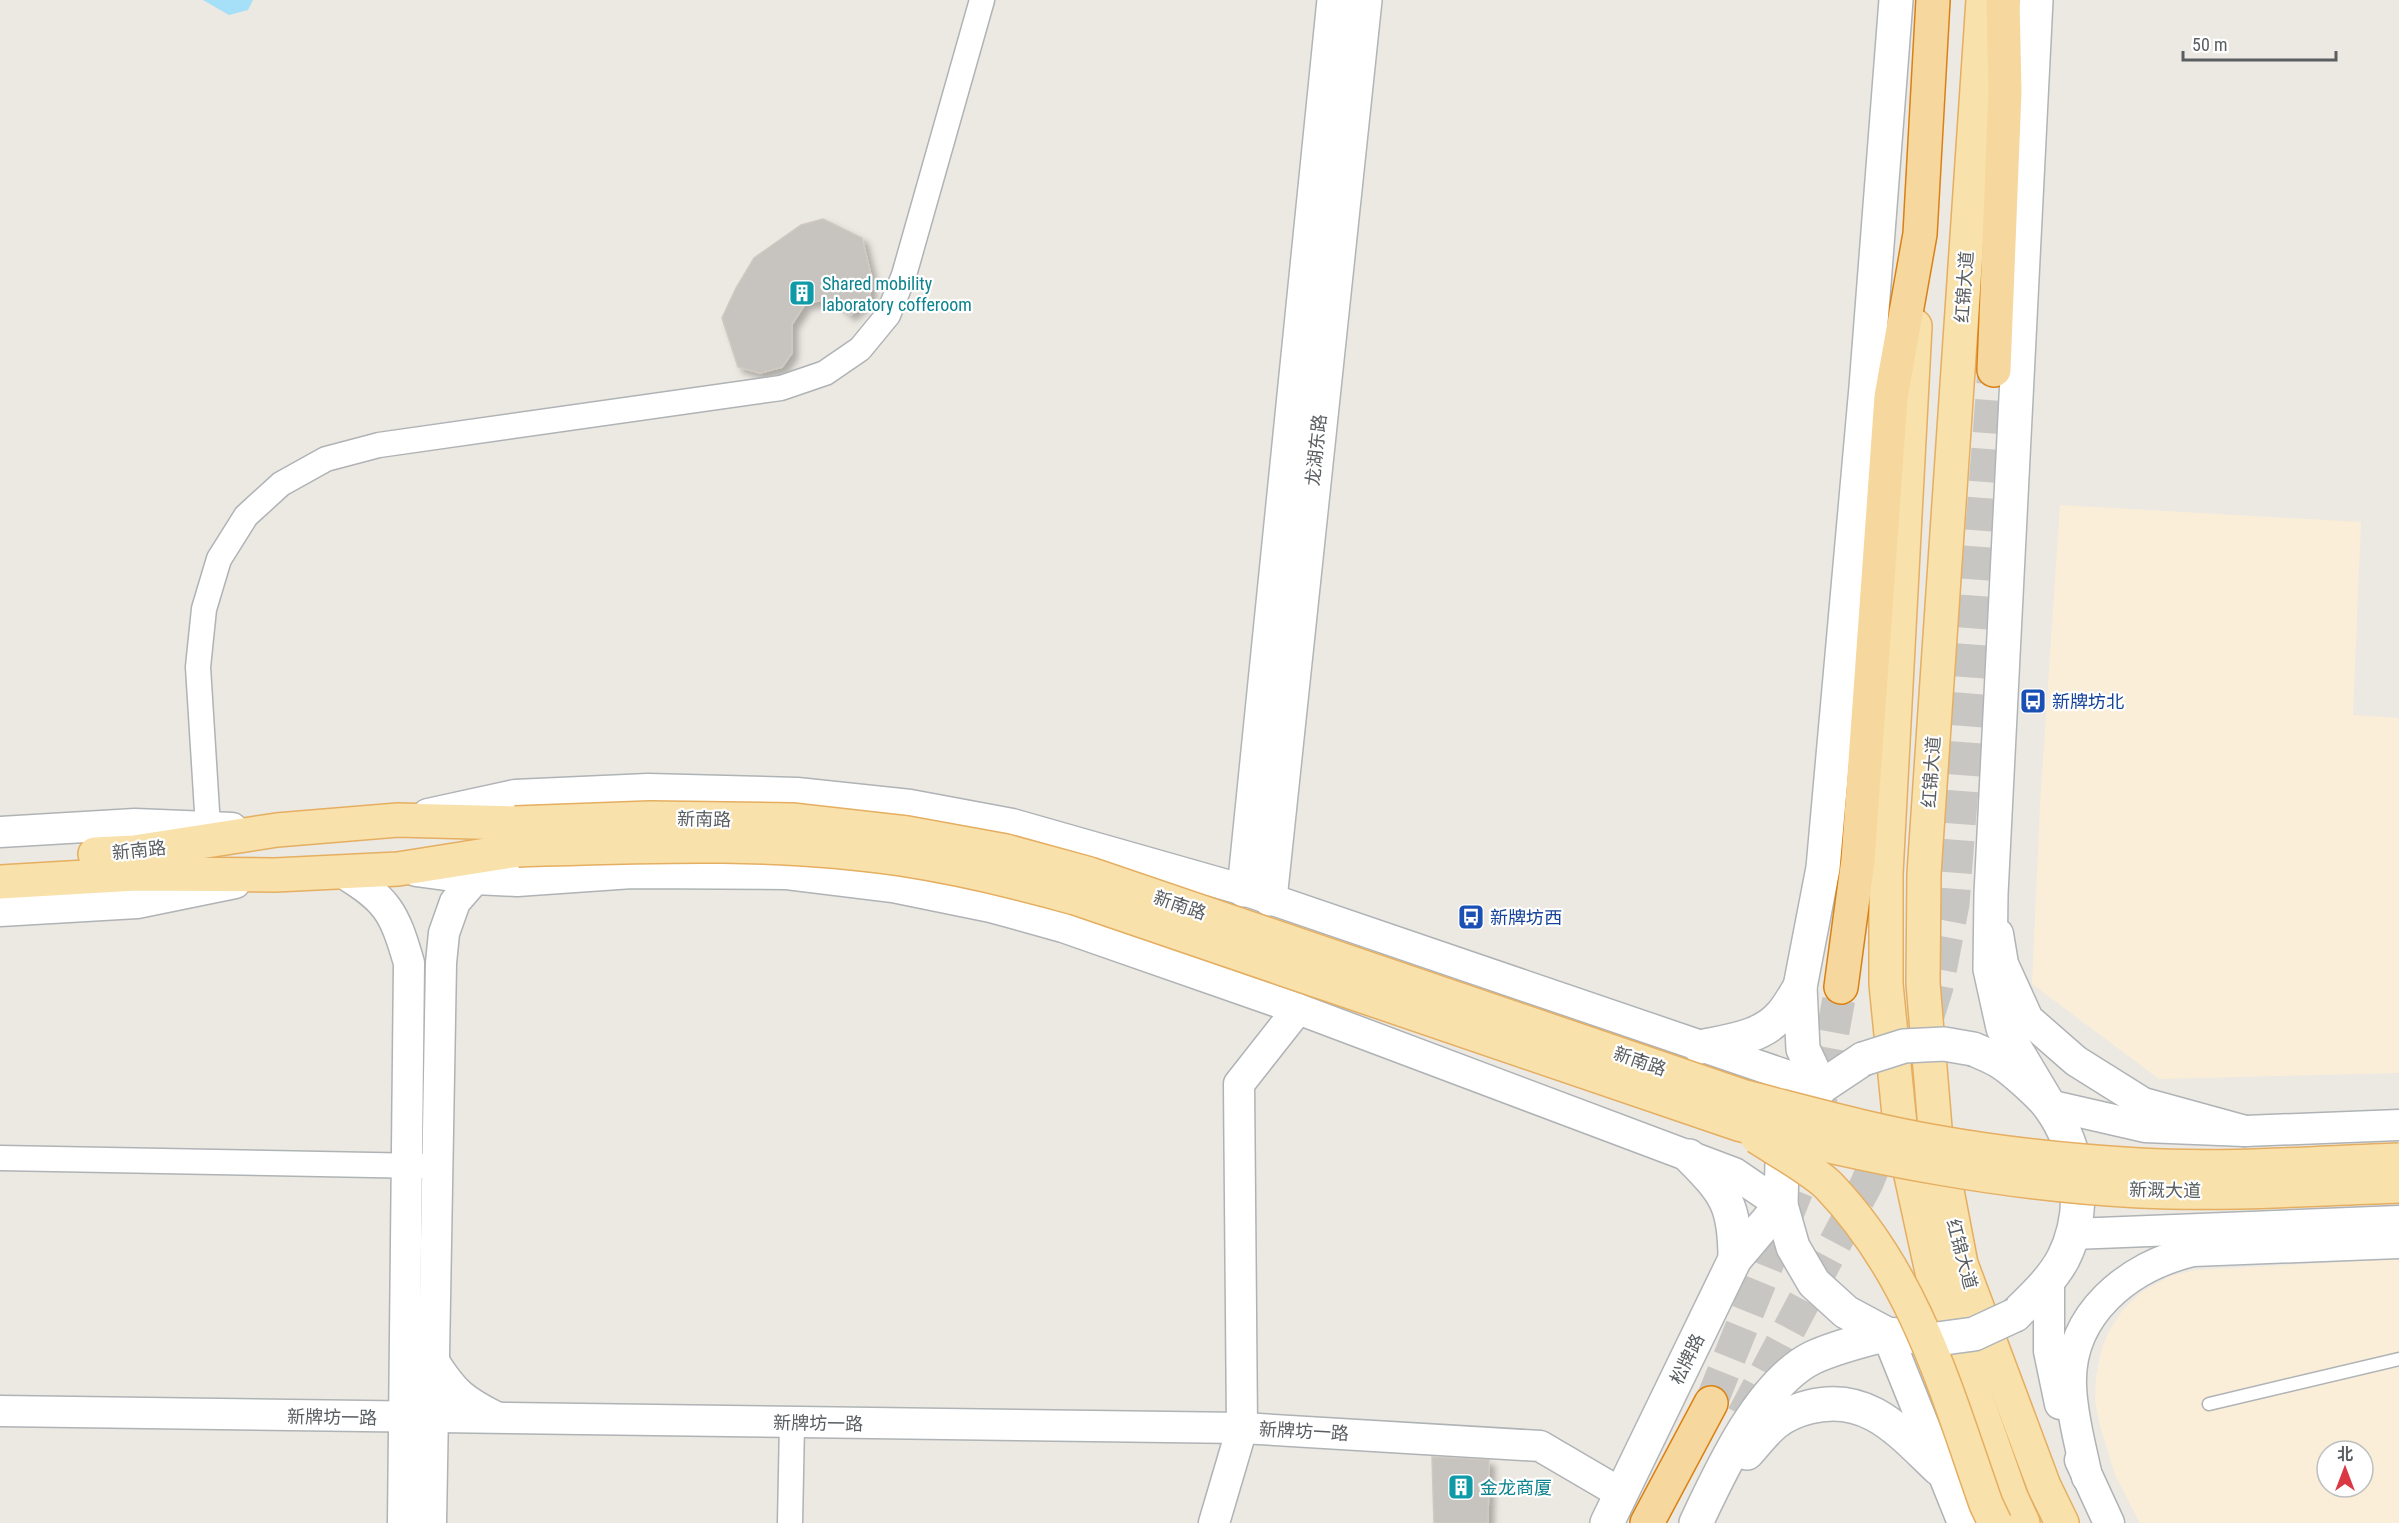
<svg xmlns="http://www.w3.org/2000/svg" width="2399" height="1523" font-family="'Roboto Condensed','Noto Sans SC',sans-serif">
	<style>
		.commercial { fill: #fbeed8; fill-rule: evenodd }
		.water { fill: #a6dff8 }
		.building { fill: #c7c3be; stroke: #d0c9c1; stroke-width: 1.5; filter: url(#shadow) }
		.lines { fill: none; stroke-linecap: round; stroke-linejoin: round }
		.trunk-tunnel { stroke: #c8c6c2; stroke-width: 33; stroke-dasharray: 33 16; stroke-linecap: butt }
		.service-casing { stroke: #afb3b6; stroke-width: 15 }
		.minor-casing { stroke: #afb3b6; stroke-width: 27 }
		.tertiary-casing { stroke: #afb3b6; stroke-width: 33 }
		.secondary-casing { stroke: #b1b5b8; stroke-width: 36 }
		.primary-casing { stroke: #e5ae61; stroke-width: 36 }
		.trunk-casing { stroke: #db8012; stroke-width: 36 }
		.service { stroke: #fff; stroke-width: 12 }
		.minor { stroke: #fff; stroke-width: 24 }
		.tertiary { stroke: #fff; stroke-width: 30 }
		.secondary { stroke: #fff; stroke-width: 33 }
		.primary { stroke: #f8e1aa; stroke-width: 33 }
		.trunk { stroke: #f6d79d; stroke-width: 33 }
		.secondary-bridge-casing { stroke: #b1b5b8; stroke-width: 36; stroke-linecap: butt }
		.primary-bridge-casing { stroke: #e5ae61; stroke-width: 36; stroke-linecap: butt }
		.secondary-bridge { stroke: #fff; stroke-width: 33 }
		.primary-bridge { stroke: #f8e1aa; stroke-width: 33 }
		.labels { text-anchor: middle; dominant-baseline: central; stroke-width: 4.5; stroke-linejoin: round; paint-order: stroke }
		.culture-label { font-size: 18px; fill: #0d838f; stroke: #fff; text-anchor: start }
		.street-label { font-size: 18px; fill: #5a5e61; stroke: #fff }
		.transit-label { font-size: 18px; fill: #164399; stroke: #fff; text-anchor: start }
	</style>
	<defs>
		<filter id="shadow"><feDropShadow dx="5.5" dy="5.5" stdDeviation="3" flood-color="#0004"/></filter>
	</defs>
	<rect width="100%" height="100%" fill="#ece8e2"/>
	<g class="commercial">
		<path d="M2060,505L2361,522L2353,715L2399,718V1073L2159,1079L2032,984L2040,805Z"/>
		<path d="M2399,1259V1523H2140L2115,1475L2099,1422L2095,1400L2096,1377L2101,1351L2109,1331L2122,1311L2143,1291L2171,1276L2196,1270ZM2327,1451H2363V1487H2327Z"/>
	</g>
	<path class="water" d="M203,0H253L248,10L229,15Z"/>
	<g class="building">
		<path d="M823,219L862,238L871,275L870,299L850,315L831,298L805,304L792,324V353L782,367L760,373L738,367L722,318L736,288L754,258L801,225Z"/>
		<path d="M1432,1457L1489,1460L1488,1523H1434Z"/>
	</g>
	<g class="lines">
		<g class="trunk-tunnel">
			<path d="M1711,1403L1810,1158L1841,987"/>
			<path d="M1743,1416L1867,1183L1905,1089L1937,987L1953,904L1994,370"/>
		</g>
		<defs>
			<path id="service" d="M2209,1404L2399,1359"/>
			<g id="minor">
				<path d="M208,827L198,667L204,609L219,559L246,516L281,484L326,459L379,445L781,388L825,373L860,349L888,315L904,275L982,0"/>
				<path d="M0,1158L424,1166"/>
				<path d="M790,1523L792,1423"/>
			</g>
			<g id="tertiary">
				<path d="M428,814L515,795L648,789L797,793L910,805L1012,824L1244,890L1821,1087"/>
				<path d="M0,832L135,824L232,828"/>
				<path d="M340,871C387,899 394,911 409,963L403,1523"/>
				<path d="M416,871L475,879L517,881L632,873L787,874L893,887L991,907L1063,927L1298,1009L1734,1173L1781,1205"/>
				<path d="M0,911L137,903L235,883"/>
				<path d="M1998,934L2003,964L2028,1019L2076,1061L2143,1103L2245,1131"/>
				<path d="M2049,1105L2145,1127L2245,1131L2399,1125"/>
				<path d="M2073,1234L2399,1221"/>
				<path d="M2049,1281V1351L2060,1404"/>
				<path d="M1887,1334L1963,1523"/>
				<path d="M435,1363C454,1393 464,1401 496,1417"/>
				<path d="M0,1411L1242,1428L1540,1446L1622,1494"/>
				<path d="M2080,1460L2109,1523"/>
				<path d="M2087,1477C2081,1447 2072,1417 2071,1386C2068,1314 2129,1266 2193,1251L2399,1243"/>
				<path d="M431,1523L441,963L444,933L455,902L475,879"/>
				<path d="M1214,1523L1242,1428L1239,1084L1298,1009"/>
			</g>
			<g id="secondary">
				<path d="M2036,0L1991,894L1990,969L2003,1028L2049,1105"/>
				<path d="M1244,890L1334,0"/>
				<path d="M1270,899L1365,0"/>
				<path d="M1700,1047C1728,1041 1762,1038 1782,1014C1789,1006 1794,996 1800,987"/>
				<path d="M1973,1049C1982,1053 1993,1057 2002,1063C2013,1070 2042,1096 2049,1106C2081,1149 2087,1212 2063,1259C2051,1281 2033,1297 2015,1315"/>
				<path d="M1863,1059L1821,1087L1792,1129L1782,1163L1781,1205L1793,1247L1814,1283L1846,1312L1887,1334L1937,1339"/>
				<path d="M1821,1087L1803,1049L1800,987L1823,868L1866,387L1896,0"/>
				<path d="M1689,1156C1726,1193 1735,1205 1735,1259"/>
				<path d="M1747,1453C1756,1443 1765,1431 1775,1423C1785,1415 1797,1410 1809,1407C1868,1392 1900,1432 1939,1469"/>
				<path d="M1607,1523L1735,1259L1781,1205"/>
				<path d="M1696,1523C1720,1472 1760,1384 1812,1358C1835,1347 1862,1341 1887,1334"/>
			</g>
			<g id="primary">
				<path d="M1983,0L1924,874L1923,983L1935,1128L1961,1264L2044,1486L2062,1523"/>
				<path d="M1915,326L1886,874V984L1900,1125L1932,1272L2011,1497L2023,1523"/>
				<path d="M95,854L134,852L277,830L398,820L515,823"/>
				<path d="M0,882L136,874L275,875L398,869L518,850"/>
			</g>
			<g id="trunk">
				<path d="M1994,370L2005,91L2003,0"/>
				<path d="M1841,987L1858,860L1891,397L1920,234L1933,0"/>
				<path d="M1647,1523L1711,1403"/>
			</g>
		</defs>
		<use href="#service" class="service-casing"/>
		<use href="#minor" class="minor-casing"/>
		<use href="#tertiary" class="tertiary-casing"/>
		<use href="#secondary" class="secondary-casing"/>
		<use href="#primary" class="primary-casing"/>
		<use href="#trunk" class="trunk-casing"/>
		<use href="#service" class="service"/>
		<use href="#minor" class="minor"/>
		<use href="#tertiary" class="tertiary"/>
		<use href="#secondary" class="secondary"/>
		<use href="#primary" class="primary"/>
		<use href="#trunk" class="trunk"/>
		<defs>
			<g id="secondary-bridge">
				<path d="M1863,1059L1904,1046L1944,1044L1973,1049"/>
				<path d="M1937,1339L1974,1334L2015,1315"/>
			</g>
			<g id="primary-bridge">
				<path d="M515,823L650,818L792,820L907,833L1006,851L1090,874L1745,1097C1808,1113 1872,1131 1936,1142C2003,1154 2071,1161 2139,1165C2225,1170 2313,1163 2399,1160"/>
				<path d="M518,850C645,846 775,840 901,859C960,868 1018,882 1075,898L1738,1124C1872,1158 2002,1184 2140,1191C2226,1195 2313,1189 2399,1186"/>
				<path d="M1757,1137C1777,1150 1813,1170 1829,1186C1915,1276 1946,1390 1986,1504L1995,1523"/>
			</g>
		</defs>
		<use href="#secondary-bridge" class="secondary-bridge-casing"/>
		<use href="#primary-bridge" class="primary-bridge-casing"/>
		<use href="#secondary-bridge" class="secondary-bridge"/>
		<use href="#primary-bridge" class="primary-bridge"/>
	</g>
	<defs>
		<symbol id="building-square" viewBox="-11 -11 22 22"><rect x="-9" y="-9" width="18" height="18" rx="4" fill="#0f9aa8" stroke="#fff"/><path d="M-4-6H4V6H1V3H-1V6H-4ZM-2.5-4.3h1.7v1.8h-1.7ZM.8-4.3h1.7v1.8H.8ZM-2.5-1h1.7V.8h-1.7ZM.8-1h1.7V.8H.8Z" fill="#fff"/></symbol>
		<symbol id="bus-square" viewBox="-11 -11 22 22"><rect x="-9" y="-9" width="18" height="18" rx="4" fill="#1a4fb4" stroke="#fff"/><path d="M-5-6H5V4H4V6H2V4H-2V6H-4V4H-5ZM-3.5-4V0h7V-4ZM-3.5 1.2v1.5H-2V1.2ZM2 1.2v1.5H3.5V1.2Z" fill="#fff"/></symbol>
	</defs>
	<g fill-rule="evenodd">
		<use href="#building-square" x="787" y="278" width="30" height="30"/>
		<use href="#bus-square" x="2018" y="686" width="30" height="30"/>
		<use href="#bus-square" x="1456" y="902" width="30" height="30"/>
		<use href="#building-square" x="1446" y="1472" width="30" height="30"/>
	</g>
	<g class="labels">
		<g class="culture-label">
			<text x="822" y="283">Shared mobility<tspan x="822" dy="21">laboratory cofferoom</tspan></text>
			<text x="1480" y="1487">金龙商厦</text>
		</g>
		<g class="street-label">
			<text transform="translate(1964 287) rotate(-86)">红锦大道</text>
			<text transform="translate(1316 450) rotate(-84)">龙湖东路</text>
			<text transform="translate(1931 772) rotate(-86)">红锦大道</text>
			<text transform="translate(704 819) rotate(1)">新南路</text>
			<text transform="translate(139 850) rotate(-6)">新南路</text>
			<text transform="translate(1180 905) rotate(19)">新南路</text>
			<text transform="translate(1640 1061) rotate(19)">新南路</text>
			<text transform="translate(2165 1190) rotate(1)">新溉大道</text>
			<text transform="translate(1962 1254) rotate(75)">红锦大道</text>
			<text transform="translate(1687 1359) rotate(-64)">松牌路</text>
			<text transform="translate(332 1417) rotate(1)">新牌坊一路</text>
			<text transform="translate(818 1423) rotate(1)">新牌坊一路</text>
			<text transform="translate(1304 1431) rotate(3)">新牌坊一路</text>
		</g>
		<g class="transit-label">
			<text x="2052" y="701">新牌坊北</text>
			<text x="1490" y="917">新牌坊西</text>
		</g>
	</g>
	<g transform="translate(2345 1469)"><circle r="28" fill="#ffffff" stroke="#bdbfc0" stroke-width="1.5"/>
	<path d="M0-4.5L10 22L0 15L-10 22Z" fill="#da3943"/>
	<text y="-9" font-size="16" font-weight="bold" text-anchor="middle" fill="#5a5e61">北</text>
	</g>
	<path d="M2183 51v9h153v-9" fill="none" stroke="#5a5e61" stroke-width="3"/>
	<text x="2192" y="51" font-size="18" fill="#5a5e61" stroke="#ffffff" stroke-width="4.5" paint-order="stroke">50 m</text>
</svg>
